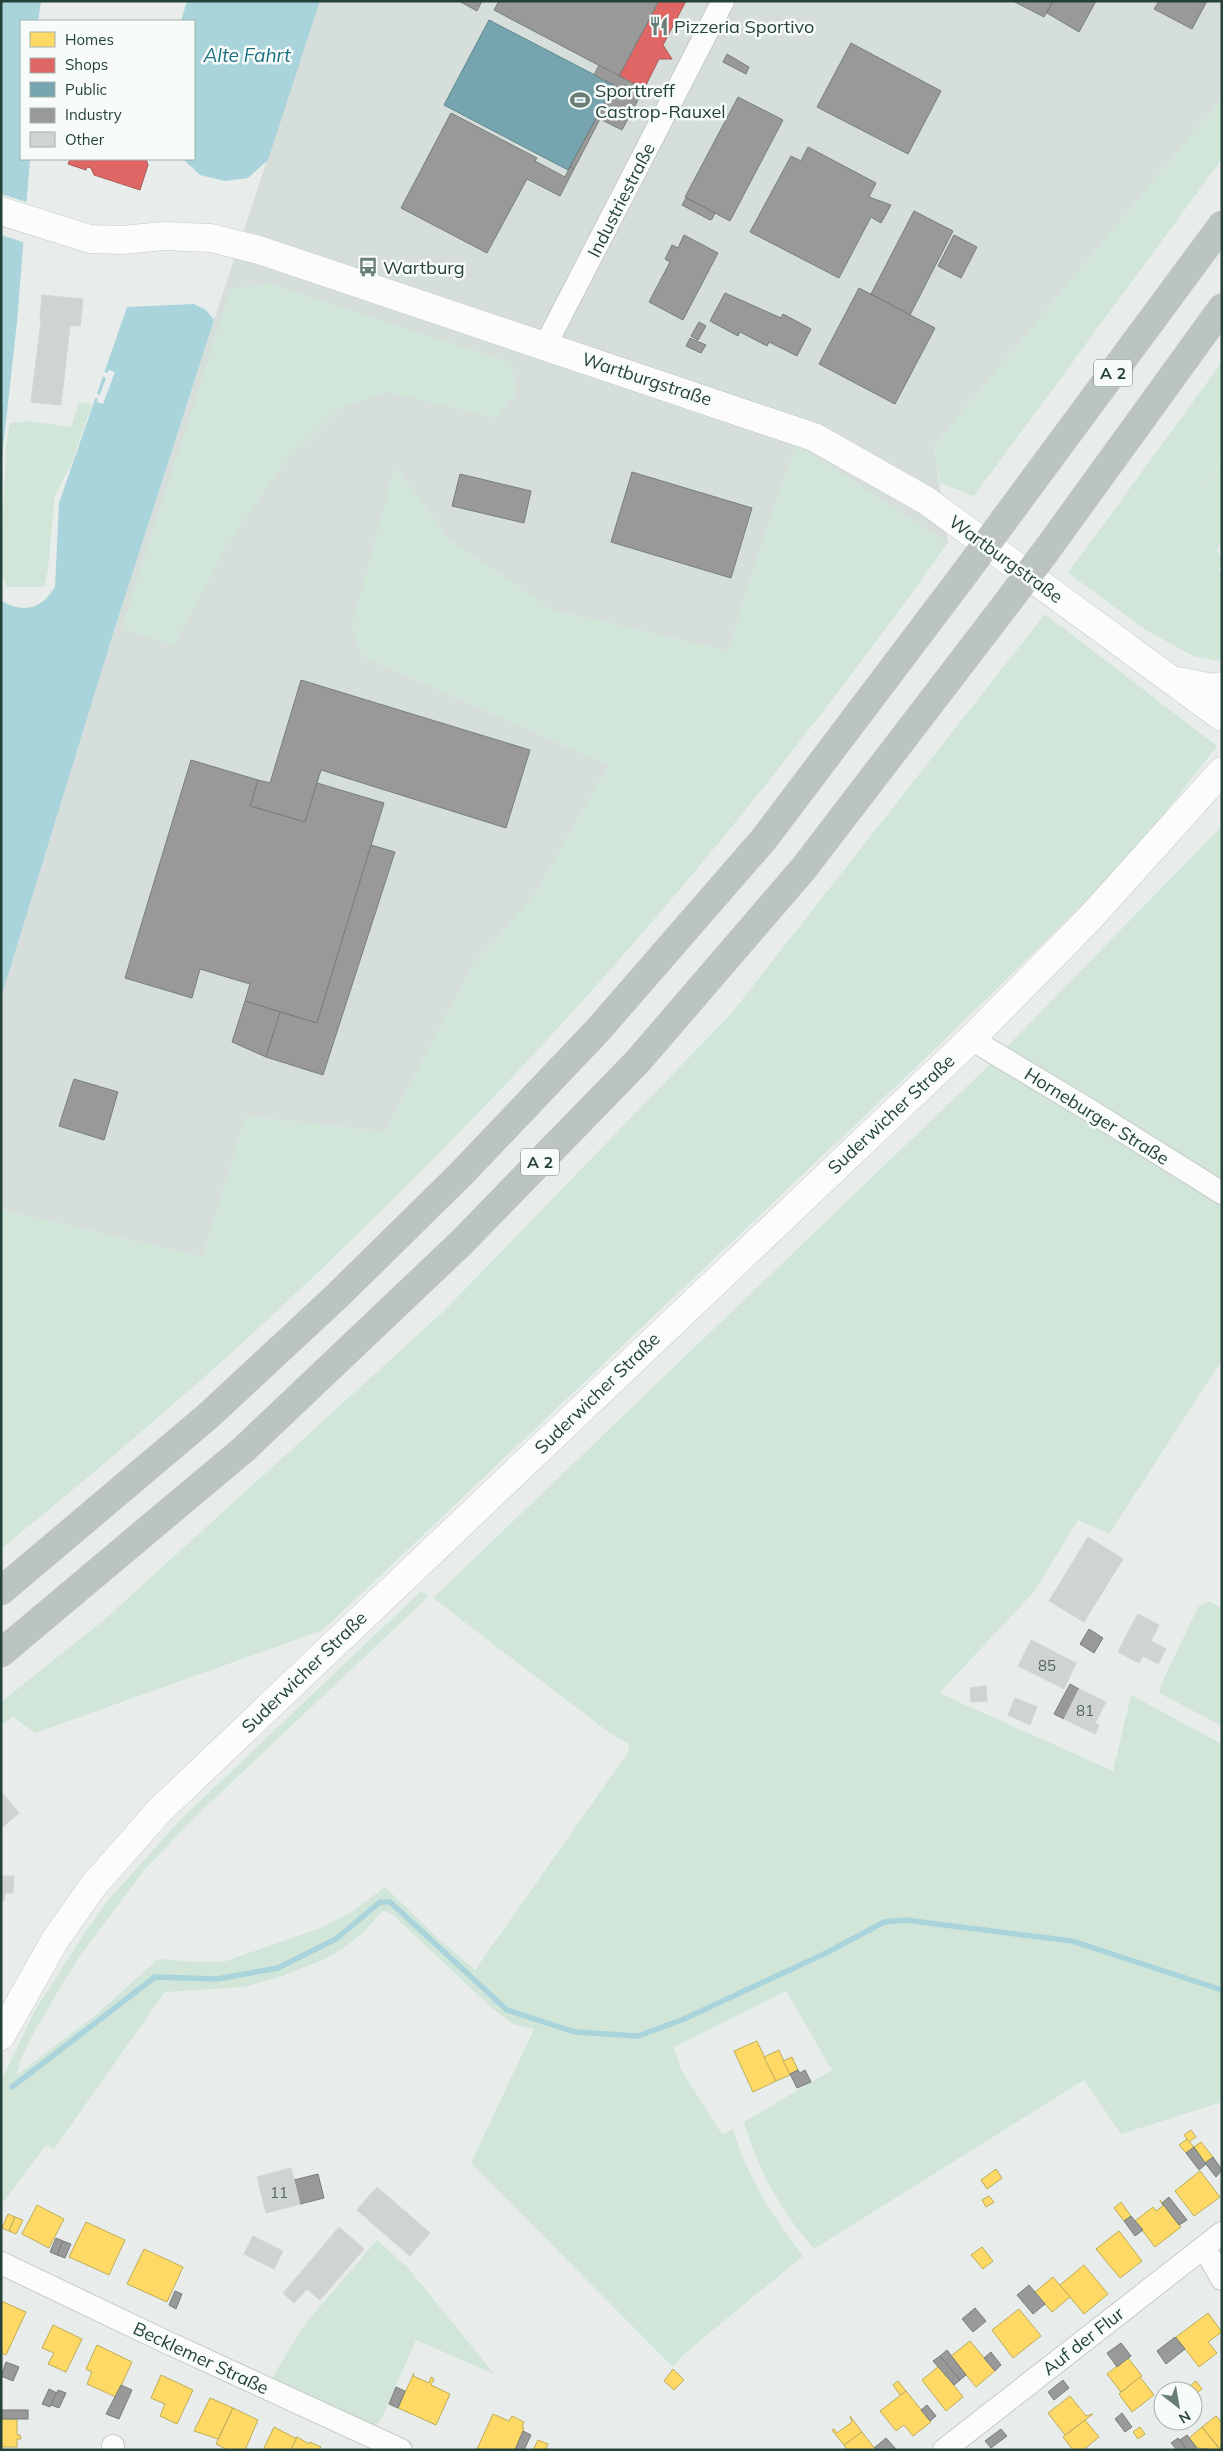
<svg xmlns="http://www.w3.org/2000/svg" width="1223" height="2451" font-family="Mulish,sans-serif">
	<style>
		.built { fill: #d6dedb }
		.green { fill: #d1e6d8 }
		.water { fill: #a9d4db }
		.pier { fill: #e8edeb }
		.homes { fill: #ffd966; stroke: #bdac59 }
		.shops { fill: #e06666; stroke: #a85b59 }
		.public { fill: #76a5af; stroke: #5d878c }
		.industry { fill: #999; stroke: #767f7c }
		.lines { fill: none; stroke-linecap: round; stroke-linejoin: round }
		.stream { stroke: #a9d4db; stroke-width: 5.5 }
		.building { fill: #cfd4d2; stroke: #d1d6d4 }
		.street-casing { stroke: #c5cac8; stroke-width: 24 }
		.secondary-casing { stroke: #c3cbc8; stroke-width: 29 }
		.highway-casing { stroke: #c3ccc9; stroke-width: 29 }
		.street { stroke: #fcfcfc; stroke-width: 22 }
		.secondary { stroke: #fcfcfc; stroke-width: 28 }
		.highway { stroke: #bcc4c2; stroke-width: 28 }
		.highway-bridge-casing { stroke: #c3ccc9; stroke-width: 29; stroke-linecap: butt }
		.highway-bridge { stroke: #bcc4c2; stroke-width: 28 }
		.labels { text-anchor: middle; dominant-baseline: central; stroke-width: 5; stroke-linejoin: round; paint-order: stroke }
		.number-label { font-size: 15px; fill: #506761 }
		.shield { fill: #f7fbf9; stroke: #637a73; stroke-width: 1 }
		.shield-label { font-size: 16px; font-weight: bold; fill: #24423a }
		.poi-label { font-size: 18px; fill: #24423a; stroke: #f7fbf9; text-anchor: start }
		.street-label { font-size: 18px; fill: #24423a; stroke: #f7fbf9 }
		.water-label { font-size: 19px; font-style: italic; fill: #1c6f80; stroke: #f7fbf9 }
	</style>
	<rect width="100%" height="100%" fill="#e8edeb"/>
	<path class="built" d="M320,1H1222V98L934,446L948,543L797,445L771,515L728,651L552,610L449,540L395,467L362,656L609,765L535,895L473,965L385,1132L246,1116L203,1257L1,1210V998L113,634L214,320Z"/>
	<g class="green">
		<path d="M1222,98V159L974,496L940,483L934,446Z"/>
		<path d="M270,284L512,363L516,394L495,418L388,392L340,408L286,461L228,543L174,645L122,628L231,289Z"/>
		<path d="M1222,362V459L1173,532L1222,460V543L1216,551L1222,556V565L1218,570L1222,573V660L1219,661L1193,656L1146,630L1068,573Z"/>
		<path d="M79,402L92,404L71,465L55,495L48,570L44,587H6L1,569L6,445L10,423L29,421L71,427Z"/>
		<path d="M797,445L948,543C805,743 650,935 479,1112C376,1218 269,1323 156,1419C106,1463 53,1506 1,1549V1210L203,1257L246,1116L385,1132L473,965L535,895L609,765L362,656L352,626L395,466L449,540L552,610L728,651L771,515Z"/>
		<path d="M1045,614L1217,746L1129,859L934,1050L323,1630L35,1733L13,1717L1,1725V1702L104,1620L445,1310L730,1015Z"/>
		<path d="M1222,826V1360L1109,1534L1078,1520L1034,1592L939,1693L1113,1771L1131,1695L1222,1744V2102L1121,2134L1084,2080L814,2249C781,2211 758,2171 744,2122L832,2070L786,1991L674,2047L681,2070L722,2134L733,2129C747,2177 773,2217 803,2256L684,2354L673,2367L471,2163L534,2029L513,2024L493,2009L392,1914L384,1911L379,1914L364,1932L341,1950L325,1959L277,1978L244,1987L165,1992L54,2149L46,2145L1,2205V2081L34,2012L88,1928L109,1899L181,1819L420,1592L427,1594V1598L196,1816L145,1869L81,1954L60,1988L34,2032L20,2061L17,2075L97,2014L158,1959L199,1962L226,1961L323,1927L353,1911L385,1887L440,1940L475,1970L629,1751L628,1744L603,1728L433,1598L986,1068Z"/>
		<path d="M1209,1601L1222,1609V1726L1161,1694L1159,1689L1198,1607Z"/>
		<path d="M377,2240L409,2269L494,2374L416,2340L383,2415L379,2422L372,2427L272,2378L305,2324Z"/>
	</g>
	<g class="water">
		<path d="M1,1H41L38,21H21V159H30L17,322L1,466Z"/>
		<path d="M187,1H320L268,160L248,178L225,181L200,175L183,159H194V21H181Z"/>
		<path d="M194,304L206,310L214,320L113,634L1,998V601C24,613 41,610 55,587L59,503L127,307Z"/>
	</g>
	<g class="pier">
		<path d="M1,194L30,203L26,243L1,235Z"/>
		<path d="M109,370L115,372L103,404L97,402L98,399L93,397L95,393L100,395L106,378L101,376L102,371L107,373Z"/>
	</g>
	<g class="homes">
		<path d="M757,2041L776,2081L753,2092L734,2051Z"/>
		<path d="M779,2050L790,2075L776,2081L764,2057Z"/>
		<path d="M792,2057L798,2070L790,2074L783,2061Z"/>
		<path d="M1191,2130L1196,2137L1189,2142L1184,2135Z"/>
		<path d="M1187,2139L1194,2147L1186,2153L1179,2145Z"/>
		<path d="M1201,2142L1213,2157L1205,2163L1194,2147Z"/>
		<path d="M996,2169L1002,2178L987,2189L981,2180Z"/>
		<path d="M1200,2171L1220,2197L1194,2216L1175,2191Z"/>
		<path d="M989,2196L994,2202L986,2207L982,2200Z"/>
		<path d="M1160,2200L1181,2227L1155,2247L1135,2221L1153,2207L1156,2211L1163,2206Z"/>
		<path d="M1121,2202L1131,2216L1124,2221L1114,2208Z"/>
		<path d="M37,2205L64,2219L49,2248L22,2234Z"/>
		<path d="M8,2214L15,2217L9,2231L2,2228Z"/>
		<path d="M15,2217L23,2220L16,2234L9,2231Z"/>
		<path d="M86,2222L125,2240L109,2275L69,2257Z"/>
		<path d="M1119,2231L1142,2261L1120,2278L1096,2249Z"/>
		<path d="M982,2247L993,2261L983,2269L971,2255Z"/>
		<path d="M144,2249L183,2267L167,2302L127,2284Z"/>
		<path d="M1084,2265L1108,2294L1084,2314L1060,2285Z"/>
		<path d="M1053,2277L1070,2297L1052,2312L1035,2292Z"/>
		<path d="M1,2301L26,2312L6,2355L1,2353Z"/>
		<path d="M1019,2309L1041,2336L1013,2358L992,2330Z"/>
		<path d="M1208,2313L1222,2332L1208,2342L1217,2353L1199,2367L1176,2337Z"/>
		<path d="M53,2325L82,2339L66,2372L48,2364L54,2353L42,2348Z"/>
		<path d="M970,2341L995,2371L976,2387L951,2356Z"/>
		<path d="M97,2345L132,2362L116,2397L87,2384L92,2372L86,2369Z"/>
		<path d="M1128,2358L1142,2376L1121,2392L1107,2374Z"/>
		<path d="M939,2366L963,2397L946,2411L922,2380Z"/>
		<path d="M673,2369L684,2380L674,2390L664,2381Z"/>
		<path d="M414,2373L413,2376L429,2383L431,2377L434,2379L431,2385L450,2394L436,2425L398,2408Z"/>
		<path d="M161,2375L193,2390L177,2424L160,2416L165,2404L151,2398Z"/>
		<path d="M1140,2377L1154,2395L1132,2412L1119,2394Z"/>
		<path d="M898,2381L906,2391L900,2395L893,2385Z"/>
		<path d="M1196,2381L1202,2389L1193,2396V2391L1185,2390Z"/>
		<path d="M906,2391L931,2422L913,2436L904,2425L896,2431L880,2411Z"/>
		<path d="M1070,2396L1086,2416L1093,2414L1065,2435L1048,2413Z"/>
		<path d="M210,2398L233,2408L218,2439L194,2431Z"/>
		<path d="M233,2408L258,2420L245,2450H228L216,2444Z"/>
		<path d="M493,2414L509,2421L512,2416L524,2422L522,2427L524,2428L515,2450L477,2449Z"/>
		<path d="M850,2416L862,2432L844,2445L832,2430L834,2429L837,2433L852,2422Z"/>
		<path d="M1216,2416L1222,2423L1221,2450L1202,2427Z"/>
		<path d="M1,2419H17V2435H20L21,2439H17V2447H1Z"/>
		<path d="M1085,2420L1099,2437L1083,2450H1073L1063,2437Z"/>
		<path d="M274,2427L295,2438L297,2437L291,2450H263Z"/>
		<path d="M1140,2427L1145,2434L1138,2439L1133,2432Z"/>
		<path d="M1202,2427L1220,2450L1197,2448L1189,2438Z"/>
		<path d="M862,2432L876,2450H847L844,2445Z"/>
		<path d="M297,2437L309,2444L310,2442L321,2447L319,2450H291Z"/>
		<path d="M538,2440L548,2444L546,2448L550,2450H533Z"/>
	</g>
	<g class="shops">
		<path d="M659,1H686L663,45L672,59H659L644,89L619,76Z"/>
		<path d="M70,159H146L148,165L140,190L94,175L91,168L87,167L86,170L68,164Z"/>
	</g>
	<path class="public" d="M489,20L614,85L568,170L444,105Z"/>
	<g class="industry">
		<path d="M459,1H482L477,11Z"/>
		<path d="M499,1H659L619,76L494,10Z"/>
		<path d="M1013,1H1053L1044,17Z"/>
		<path d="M1053,1H1096L1079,32L1047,13Z"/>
		<path d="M1159,1H1207L1192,29L1154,9Z"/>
		<path d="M851,43L941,91L908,154L817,107Z"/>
		<path d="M727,54L749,67L746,74L723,62Z"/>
		<path d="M599,65L644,89L622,130L600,119L574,169L570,167L614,85L594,75Z"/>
		<path d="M738,97L783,120L730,221L685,197Z"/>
		<path d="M451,113L537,158L535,161L565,177L570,167L574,169L560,196L527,179L487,253L401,208Z"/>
		<path d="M808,147L876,183L869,197L891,205L881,223L871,217L839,278L750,232L791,156L801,161Z"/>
		<path d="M686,198L715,213L712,219L710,220L682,205Z"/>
		<path d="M914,211L953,231L910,315L871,294Z"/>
		<path d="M684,235L718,253L683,320L649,302L670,262L665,259L672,245L678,248Z"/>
		<path d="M954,235L977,247L961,278L938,266Z"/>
		<path d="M859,288L935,328L895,404L819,364Z"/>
		<path d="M725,293L781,318L783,314L811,329L797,356L769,342L767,346L740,332L738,336L710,321Z"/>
		<path d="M699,322L706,326L698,340L691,336Z"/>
		<path d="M690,338L706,345L701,353L686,346Z"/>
		<path d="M632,472L752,508L731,578L611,542Z"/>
		<path d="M460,474L531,491L524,523L452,506Z"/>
		<path d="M301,680L530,750L506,828L321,770L305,822L250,806L258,780L270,783Z"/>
		<path d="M191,760L258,780L250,806L305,822L317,783L384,803L317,1023L245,1001L250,984L200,969L192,998L125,978Z"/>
		<path d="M371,845L395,852L323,1075L266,1057L280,1012L317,1023Z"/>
		<path d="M245,1001L280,1012L266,1057L232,1042Z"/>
		<path d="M74,1079L118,1092L104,1140L59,1126Z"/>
		<path d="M1089,1629L1103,1638L1094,1653L1080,1644Z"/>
		<path d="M1070,1684L1079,1689L1064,1719L1054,1714Z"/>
		<path d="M798,2070L800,2073L805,2070L811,2082L797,2088L790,2074Z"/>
		<path d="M1194,2147L1206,2164L1199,2170L1186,2153Z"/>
		<path d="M1213,2157L1222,2170L1216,2177L1205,2163Z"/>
		<path d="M318,2174L324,2198L300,2204L294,2180Z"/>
		<path d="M1169,2197L1187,2220L1179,2225L1162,2203Z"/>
		<path d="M1131,2216L1143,2230L1135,2236L1124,2221Z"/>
		<path d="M56,2238L63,2241L57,2255L50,2252Z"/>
		<path d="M63,2241L71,2244L65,2258L57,2255Z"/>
		<path d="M1029,2285L1045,2304L1033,2314L1017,2295Z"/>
		<path d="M175,2291L182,2294L176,2309L169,2305Z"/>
		<path d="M975,2308L986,2321L973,2332L962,2319Z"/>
		<path d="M1175,2337L1185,2349L1166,2364L1157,2351Z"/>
		<path d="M1121,2343L1131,2356L1117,2367L1107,2353Z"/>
		<path d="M947,2350L966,2375L960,2380L940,2356Z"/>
		<path d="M991,2352L1001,2365L995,2371L984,2358Z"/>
		<path d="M940,2356L960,2380L954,2385L933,2361Z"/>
		<path d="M6,2362L19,2367L13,2381L1,2376Z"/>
		<path d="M1063,2380L1069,2388L1054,2400L1048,2392Z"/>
		<path d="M121,2385L132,2390L119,2419L106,2414Z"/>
		<path d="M396,2387L405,2391L398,2408L389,2404Z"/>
		<path d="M49,2389L57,2393L50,2407L42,2404Z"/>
		<path d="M58,2390L66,2393L59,2408L51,2405Z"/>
		<path d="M927,2405L936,2416L930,2421L921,2410Z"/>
		<rect x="1" y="2410" width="27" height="9"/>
		<path d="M1122,2413L1132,2427L1125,2432L1115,2419Z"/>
		<path d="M1001,2429L1007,2436L991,2448L985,2441Z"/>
		<path d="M523,2431L531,2435L524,2450H515Z"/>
		<path d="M1187,2435L1197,2448L1195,2450H1187L1180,2440Z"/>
		<path d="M886,2438L896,2449L876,2450L874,2448Z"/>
		<path d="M1178,2438L1180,2440L1187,2450H1177L1171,2443Z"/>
	</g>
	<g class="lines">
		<path class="stream" d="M12,2087L155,1977L217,1979L278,1968L336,1939L380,1902H390L507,2010L575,2032L638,2036L684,2019L826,1953L884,1922L905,1920L1072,1941L1222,1990"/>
	</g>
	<g class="building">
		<path d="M42,295L83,299L80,326L70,325L61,405L31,402L41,321L40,318Z"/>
		<path d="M1088,1537L1123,1559L1084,1622L1049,1601Z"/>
		<path d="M1138,1614L1159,1625L1151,1641L1130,1628Z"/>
		<path d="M1130,1628L1151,1641L1139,1663L1118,1652Z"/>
		<path d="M1031,1640L1076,1663L1064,1689L1018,1666Z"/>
		<path d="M1151,1641L1166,1649L1158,1664L1143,1656Z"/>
		<path d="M986,1686L987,1701L971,1702L970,1688Z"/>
		<path d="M1079,1689L1106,1702L1095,1723L1099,1725L1095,1734L1064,1719Z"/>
		<path d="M1015,1698L1037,1707L1030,1725L1008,1715Z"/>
		<path d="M1,1792L19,1813L1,1828Z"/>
		<path d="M1,1876H14L13,1893H5L4,1901H1Z"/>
		<path d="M291,2168L300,2204L266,2213L257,2177Z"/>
		<path d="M377,2187L430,2233L410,2256L357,2210Z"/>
		<path d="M339,2227L364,2249L339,2278L314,2257Z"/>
		<path d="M253,2236L283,2251L274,2269L244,2254Z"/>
		<path d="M314,2257L339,2278L320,2300L295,2279Z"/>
		<path d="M295,2279L307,2289L294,2303L283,2293Z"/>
	</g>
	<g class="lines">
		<defs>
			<g id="street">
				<path d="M545,346L723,1"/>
				<path d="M971,1039L1086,1108L1222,1193"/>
				<path d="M1204,2247L1222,2279"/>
				<path d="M1,2263L162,2340L401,2450"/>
				<path d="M113,2450V2446"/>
				<path d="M944,2450L1222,2233"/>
			</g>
			<g id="secondary">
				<path d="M1,211L90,239L123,240L163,236L211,238L259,250L814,437L927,501L1222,717"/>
				<path d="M1177,681L1213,688L1222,686"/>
				<path d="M1,2036L55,1940L93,1886L159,1811L971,1039L1091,917L1222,771"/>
			</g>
			<g id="highway">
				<path d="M1004,520L1222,225"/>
				<path d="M1046,551L1222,308"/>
				<path d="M1,1591L208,1416L337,1296L461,1174L598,1030L764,839L965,573"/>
				<path d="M1,1653L244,1449L461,1243L638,1061L804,868L1007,603"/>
			</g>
		</defs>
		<use href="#street" class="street-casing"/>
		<use href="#secondary" class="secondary-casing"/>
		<use href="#highway" class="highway-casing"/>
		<use href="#street" class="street"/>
		<use href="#secondary" class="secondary"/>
		<use href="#highway" class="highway"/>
		<defs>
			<g id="highway-bridge">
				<path d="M965,573L1004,520"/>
				<path d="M1007,603L1046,551"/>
			</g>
		</defs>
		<use href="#highway-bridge" class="highway-bridge-casing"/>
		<use href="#highway-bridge" class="highway-bridge"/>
	</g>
	<defs>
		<symbol id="restaurant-bare" viewBox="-9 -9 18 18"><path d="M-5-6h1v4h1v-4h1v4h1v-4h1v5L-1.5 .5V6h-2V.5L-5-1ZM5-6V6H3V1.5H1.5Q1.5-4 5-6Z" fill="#697e78" stroke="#f7fbf9" stroke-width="2.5" paint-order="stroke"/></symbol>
		<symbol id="stadium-bare" viewBox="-9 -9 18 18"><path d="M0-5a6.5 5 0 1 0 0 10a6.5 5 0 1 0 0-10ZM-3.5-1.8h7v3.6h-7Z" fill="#697e78" stroke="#f7fbf9" stroke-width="2.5" paint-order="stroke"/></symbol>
		<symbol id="bus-bare" viewBox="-9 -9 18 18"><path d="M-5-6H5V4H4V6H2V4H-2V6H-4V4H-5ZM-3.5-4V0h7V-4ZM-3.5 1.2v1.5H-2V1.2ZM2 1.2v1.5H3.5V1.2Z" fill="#697e78" stroke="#f7fbf9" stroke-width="2.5" paint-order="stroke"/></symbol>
	</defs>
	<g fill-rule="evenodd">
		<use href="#restaurant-bare" x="645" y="12" width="28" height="28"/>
		<use href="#stadium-bare" x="566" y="86" width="28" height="28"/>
		<use href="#bus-bare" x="354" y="253" width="28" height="28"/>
	</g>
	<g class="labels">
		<g class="number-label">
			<text x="1047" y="1665">85</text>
			<text x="1085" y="1710">81</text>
			<text x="279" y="2192">11</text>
		</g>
		<g class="shield">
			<rect x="1094" y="359.5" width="38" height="27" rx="4"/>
			<rect x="521" y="1148.5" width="38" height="27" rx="4"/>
		</g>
		<g class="shield-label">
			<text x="1113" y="373">A 2</text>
			<text x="540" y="1162">A 2</text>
		</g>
		<g class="poi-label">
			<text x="674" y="26">Pizzeria Sportivo</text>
			<text x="595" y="90">Sporttreff<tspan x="595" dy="21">Castrop-Rauxel</tspan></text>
			<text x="383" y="267">Wartburg</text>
		</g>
		<g class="street-label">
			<text transform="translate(621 200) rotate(-63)">Industriestraße</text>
			<text transform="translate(647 379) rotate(18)">Wartburgstraße</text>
			<text transform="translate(1006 559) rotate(36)">Wartburgstraße</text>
			<text transform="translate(891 1114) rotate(-43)">Suderwicher Straße</text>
			<text transform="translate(1097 1116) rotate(32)">Horneburger Straße</text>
			<text transform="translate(597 1393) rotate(-44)">Suderwicher Straße</text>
			<text transform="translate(304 1672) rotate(-44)">Suderwicher Straße</text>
			<text transform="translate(1083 2341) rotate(-38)">Auf der Flur</text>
			<text transform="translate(201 2358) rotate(25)">Becklemer Straße</text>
		</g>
		<g class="water-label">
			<text x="247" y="55">Alte Fahrt</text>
		</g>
	</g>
	<rect width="1223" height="2451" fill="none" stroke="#24423a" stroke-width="5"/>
	<rect x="20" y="20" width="175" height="140" fill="#f7fbf9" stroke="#a3b1ad"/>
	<rect x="30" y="32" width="25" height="15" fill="#ffd966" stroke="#a3b1ad"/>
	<text x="65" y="45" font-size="15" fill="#24423a">Homes</text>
	<rect x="30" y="58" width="25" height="15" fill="#e06666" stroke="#a3b1ad"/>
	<text x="65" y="70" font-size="15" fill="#24423a">Shops</text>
	<rect x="30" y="82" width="25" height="15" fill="#76a5af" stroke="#a3b1ad"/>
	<text x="65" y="95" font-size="15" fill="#24423a">Public</text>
	<rect x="30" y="108" width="25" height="15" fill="#999999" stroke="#a3b1ad"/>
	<text x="65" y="120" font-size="15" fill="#24423a">Industry</text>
	<rect x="30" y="132" width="25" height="15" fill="#cfd4d2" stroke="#a3b1ad"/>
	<text x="65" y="145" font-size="15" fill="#24423a">Other</text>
	<g transform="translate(1178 2406) rotate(149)"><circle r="24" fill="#f7fbf9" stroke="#a3b1ad"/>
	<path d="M0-4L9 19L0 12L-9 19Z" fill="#697e78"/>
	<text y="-8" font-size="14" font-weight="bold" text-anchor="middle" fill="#24423a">N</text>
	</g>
</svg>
